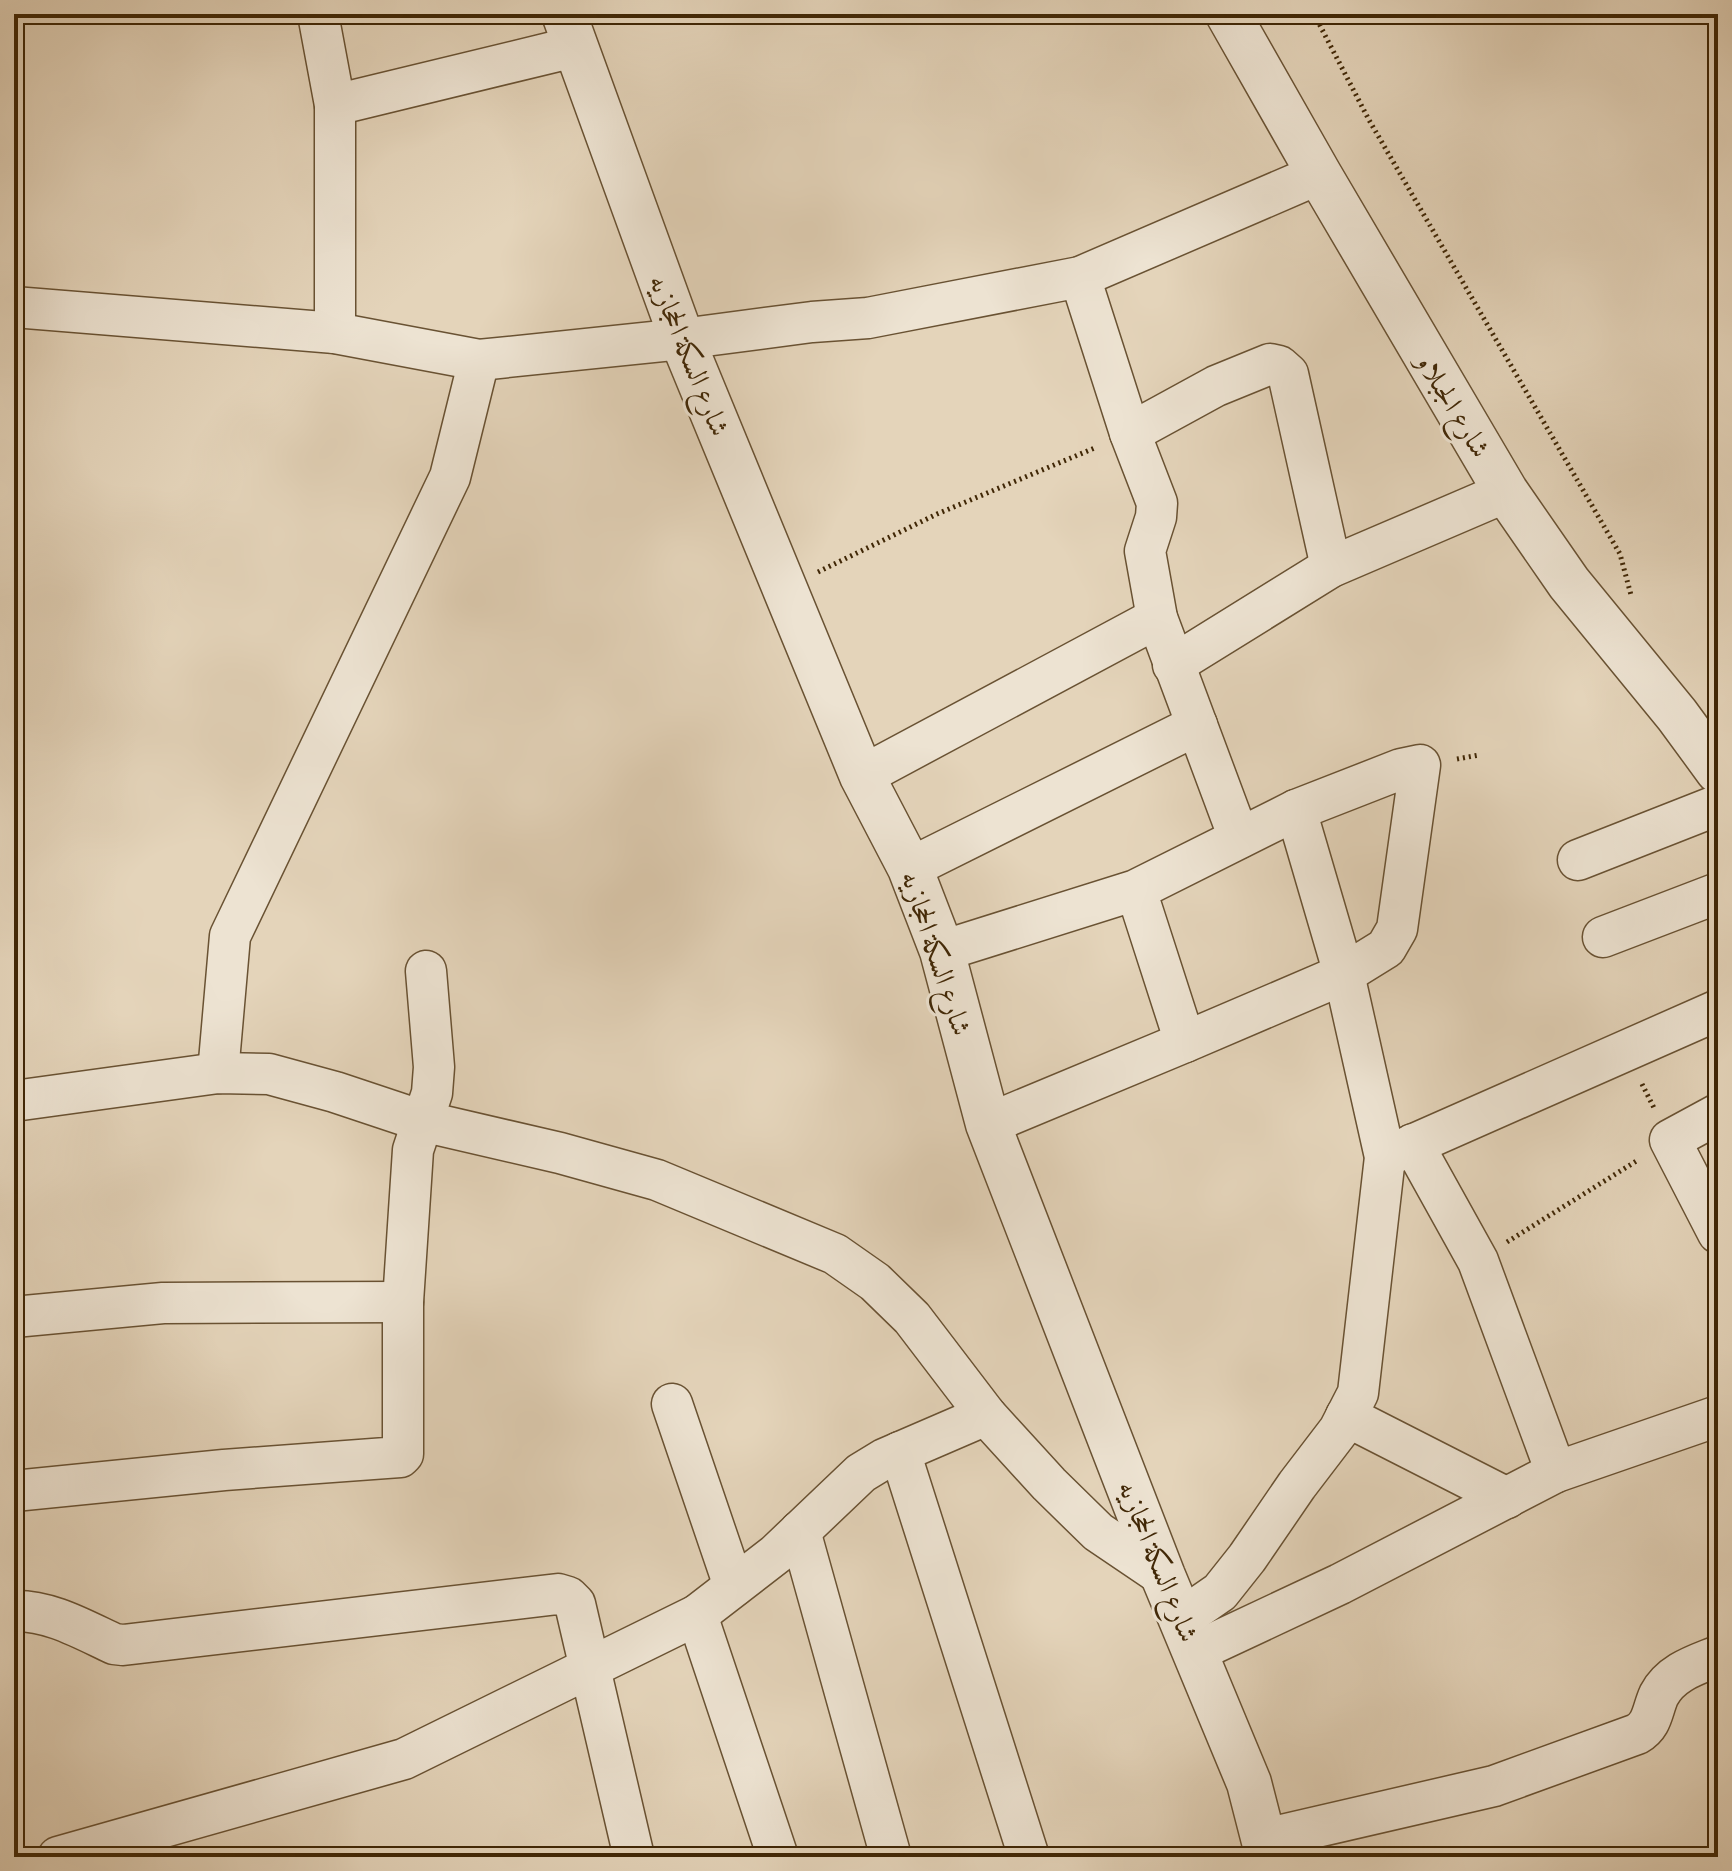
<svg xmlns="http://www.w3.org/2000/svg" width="1732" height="1871" font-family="'EB Garamond',Amiri,serif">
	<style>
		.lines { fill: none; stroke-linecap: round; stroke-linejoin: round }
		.minor-casing { stroke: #695233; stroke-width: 43 }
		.tertiary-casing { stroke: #695233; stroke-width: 47 }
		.path { stroke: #402706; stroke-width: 5; stroke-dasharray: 2 4; stroke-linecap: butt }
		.minor { stroke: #ede3d2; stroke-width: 40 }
		.tertiary { stroke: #ede3d2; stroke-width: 44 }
		.labels { text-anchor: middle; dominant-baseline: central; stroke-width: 6; stroke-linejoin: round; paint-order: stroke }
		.street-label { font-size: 28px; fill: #402706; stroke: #ede3d2 }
	</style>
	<rect width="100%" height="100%" fill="#e4d4ba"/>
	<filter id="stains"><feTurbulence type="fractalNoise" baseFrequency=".0025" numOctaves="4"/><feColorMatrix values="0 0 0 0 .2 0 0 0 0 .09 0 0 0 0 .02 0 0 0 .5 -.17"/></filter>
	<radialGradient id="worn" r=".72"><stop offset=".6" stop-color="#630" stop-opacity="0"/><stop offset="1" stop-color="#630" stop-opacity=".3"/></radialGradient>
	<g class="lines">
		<g class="minor-casing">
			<g id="minor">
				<path d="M318 14 335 105V333"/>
				<path d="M335 105 574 47"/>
				<path d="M1080 277 1130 433 1157 503 1156 517 1145 551 1157 618 1239 838"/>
				<path d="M14 307 335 333 479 360 682 339 812 322 868 318 1080 277 1319 174"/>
				<path d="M1130 433 1216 386 1270 364 1279 366 1288 374 1331 567"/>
				<path d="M1173 665 1331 567 1506 492"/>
				<path d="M862 776 1157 618"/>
				<path d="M1578 860 1718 805"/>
				<path d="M910 868 1197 725"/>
				<path d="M1603 937 1718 893"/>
				<path d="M942 951 1136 890 1296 810 1401 769 1420 765 1397 929 1386 948 1344 974 1185 1042 1136 890"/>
				<path d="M218 1073 230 936 450 477 479 360"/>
				<path d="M14 1101 218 1073 269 1074 335 1092 422 1121 560 1153 657 1180 835 1254 875 1282 912 1318 986 1415 1049 1484 1098 1532 1163 1576"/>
				<path d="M1718 1114 1670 1140 1718 1233"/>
				<path d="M988 1124 1185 1042"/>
				<path d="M1413 1144 1478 1261 1556 1472"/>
				<path d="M1385 1157 1718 1010"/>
				<path d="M14 1317 163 1303 403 1302"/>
				<path d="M672 1404 734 1586"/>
				<path d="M1346 1416 1507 1498"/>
				<path d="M900 1452 1029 1857"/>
				<path d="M14 1491 224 1470 400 1457 403 1454V1302L413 1150 432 1093 434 1067 426 971"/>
				<path d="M800 1531 891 1857"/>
				<path d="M14 1611C49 1610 82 1629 114 1644L123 1645 558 1594 568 1597 575 1604 634 1857"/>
				<path d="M697 1615 778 1857"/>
				<path d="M1181 1619 1220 1592 1247 1558 1297 1485 1339 1430 1358 1393 1385 1157 1344 974 1296 810"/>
				<path d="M1195 1652 1340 1584 1556 1472 1718 1416"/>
				<path d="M1265 1839 1494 1786 1637 1734C1653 1725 1652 1710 1659 1695 1671 1672 1696 1665 1718 1656"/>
				<path d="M58 1857 404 1759 697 1615 776 1554 861 1473 884 1459 986 1415"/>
			</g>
		</g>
		<g class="tertiary-casing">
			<g id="tertiary">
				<path d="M564 14 682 339 862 776 910 868 942 951 988 1124 1163 1576 1249 1783 1268 1857"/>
				<path d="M1228 14 1319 174 1506 492 1569 583 1677 715 1718 771"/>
			</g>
		</g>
		<g class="path">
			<path d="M1314 14 1369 120 1620 554 1631 595"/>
			<path d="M818 572 937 514 1097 447"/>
			<path d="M1457 759 1479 755"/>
			<path d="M1642 1084 1654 1108"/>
			<path d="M1507 1242 1638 1160"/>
			<path d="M378 1857H380"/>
		</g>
		<use href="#minor" class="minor"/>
		<use href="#tertiary" class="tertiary"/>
	</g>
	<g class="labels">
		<g class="street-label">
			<text transform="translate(690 355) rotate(68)">شارع السكة الحجازيه</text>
			<text transform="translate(1454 405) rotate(59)">شارع الجبلاو</text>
			<text transform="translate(937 953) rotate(72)">شارع السكة الحجازيه</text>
			<text transform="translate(1159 1561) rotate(68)">شارع السكة الحجازيه</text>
		</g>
	</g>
	<rect width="1732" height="1871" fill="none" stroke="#e4d4ba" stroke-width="48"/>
	<rect x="16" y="16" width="1700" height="1839" fill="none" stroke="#402706" stroke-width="4"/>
	<rect x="24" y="24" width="1684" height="1823" fill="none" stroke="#402706" stroke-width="2"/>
	<rect width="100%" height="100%" filter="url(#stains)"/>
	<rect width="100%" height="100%" fill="url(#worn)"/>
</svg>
